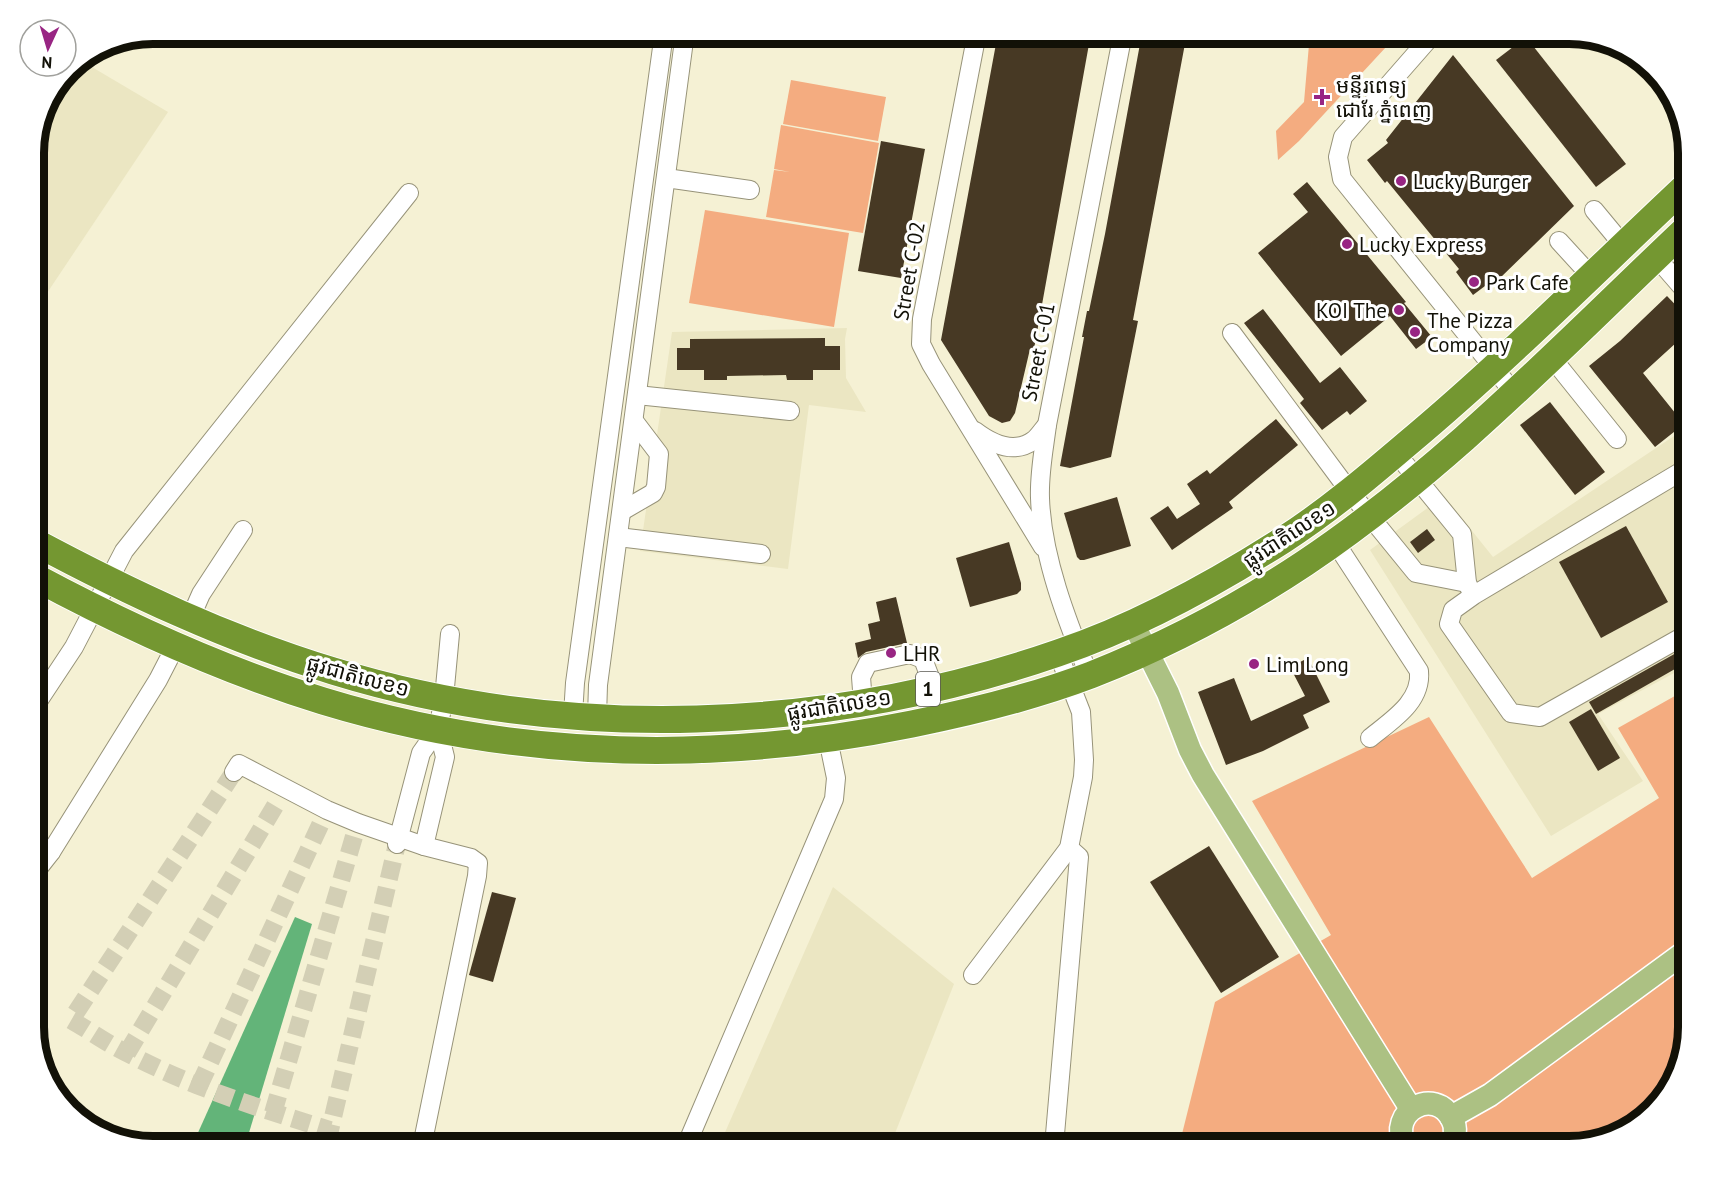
<svg xmlns="http://www.w3.org/2000/svg" width="1722" height="1179" font-family="'PT Sans','Noto Sans Khmer',sans-serif">
	<style>
		.built { fill: #ebe6c2 }
		.green { fill: #f4ac80 }
		.water { fill: #63b479 }
		.building { fill: #473924 }
		.lines { fill: none; stroke-linecap: round; stroke-linejoin: round }
		.minor-tunnel { stroke: #d3cfb5; stroke-width: 18; stroke-dasharray: 18 9; stroke-linecap: butt }
		.minor-casing { stroke: #979379; stroke-width: 20 }
		.major-casing { stroke: #fff; stroke-width: 25 }
		.highway-casing { stroke: #fff; stroke-width: 29 }
		.minor { stroke: #fff; stroke-width: 18 }
		.major { stroke: #acc183; stroke-width: 22 }
		.highway { stroke: #749731; stroke-width: 27 }
		.poi-dot { fill: #982583; stroke: #fff; stroke-width: 2 }
		.labels { text-anchor: middle; dominant-baseline: central; stroke-width: 6; stroke-linejoin: round; paint-order: stroke }
		.shield { fill: #fff; stroke: #595851; stroke-width: 1.5 }
		.shield-label { font-size: 20px; font-weight: bold; fill: #121107 }
		.poi-label { font-size: 21px; fill: #121107; stroke: #fff; text-anchor: start }
		.street-label { font-size: 21px; fill: #121107; stroke: #fff }
		.rim { fill: none; stroke: #121107; stroke-width: 8 }
	</style>
	<rect width="100%" height="100%" fill="#f5f1d4"/>
	<g class="built">
		<path d="M80 60 168 112 33 314V145L42 107 68 68Z"/>
		<path d="M847 328 845 339 846 378 866 412 809 405 788 569 640 551 672 332Z"/>
		<path d="M1689 426V665L1598 714 1643 781 1551 836 1370 550 1444 496 1493 557Z"/>
		<path d="M833 887 954 984 890 1146H719Z"/>
	</g>
	<g class="green">
		<path d="M1310 33H1399L1299 141 1278 160 1276 131 1304 102Z"/>
		<path d="M791 80 886 97 878 141 783 124Z"/>
		<path d="M781 125 879 143 863 233 766 217 774 170 790 172 774 169Z"/>
		<path d="M705 210 849 233 834 327 689 303Z"/>
		<path d="M1689 688V1027L1669 1093 1629 1130 1570 1146H1179L1215 1002 1331 935 1252 801 1429 717 1532 878 1659 798 1618 728Z"/>
	</g>
	<path class="water" d="M295 917 312 924 245 1146H192Z"/>
	<g class="building">
		<path d="M998 33H1091L1034 349H1030L1015 413 1010 421 1002 423 989 416 941 340Z"/>
		<path d="M1142 33H1187L1133 320 1138 321 1111 457 1070 468 1060 466 1084 337H1082L1087 311H1089L1105 234Z"/>
		<path d="M1526 37 1626 164 1596 187 1496 60Z"/>
		<path d="M1453 55 1574 206 1499 279 1497 277 1473 295 1456 272 1459 269 1387 181 1385 183 1367 160 1388 143 1386 140Z"/>
		<path d="M881 141 925 149 901 278 858 271Z"/>
		<path d="M1307 182 1406 302 1404 303 1432 337 1416 349 1390 316 1341 356 1258 253 1308 212 1293 194Z"/>
		<path d="M1667 296 1689 319V331L1643 373 1684 424 1655 447 1589 366 1620 341Z"/>
		<path d="M1263 309 1320 383 1340 367 1367 401 1350 415 1347 411 1322 430 1300 403 1304 399 1244 323Z"/>
		<path d="M825 338V346H840V370H813V380H787L786 375 727 376V380H704V370H677V348H690V339Z"/>
		<path d="M1550 402 1605 472 1575 495 1520 425Z"/>
		<path d="M1276 419 1298 445 1229 502 1233 508 1172 550 1150 518 1168 506 1177 519 1200 504 1187 484 1207 470 1210 474Z"/>
		<path d="M1117 497 1131 546 1084 560H1080L1077 557 1064 513Z"/>
		<path d="M1626 526 1668 602 1601 638 1559 562Z"/>
		<path d="M1427 529 1435 540 1418 553 1410 542Z"/>
		<path d="M1009 542 1021 583V590L1017 594 970 607 956 558Z"/>
		<path d="M896 597 907 643 866 652 858 658 855 643 871 639 868 624 880 621 876 602Z"/>
		<path d="M1685 648 1689 656V661L1596 714 1589 702Z"/>
		<path d="M1308 658 1330 702 1303 715 1309 728 1263 751 1226 765 1198 692 1234 678 1251 721 1305 696 1290 667Z"/>
		<path d="M1591 709 1620 758 1598 771 1569 722Z"/>
		<path d="M1209 846 1279 957 1221 993 1150 882Z"/>
		<path d="M492 892 516 898 493 982 469 975Z"/>
	</g>
	<g class="lines">
		<g class="minor-tunnel">
			<path d="M234 772 71 1020C90 1031 108 1044 127 1053 191 1087 261 1109 330 1130L397 844"/>
			<path d="M127 1053 278 801"/>
			<path d="M199 1086 321 823"/>
			<path d="M273 1113 355 833"/>
		</g>
		<g class="minor-casing">
			<g id="minor">
				<path d="M977 33 922 319 921 344 931 364 1043 547"/>
				<path d="M1434 33 1343 137 1338 157 1342 179 1514 393"/>
				<path d="M666 178 750 190"/>
				<path d="M1594 210 1623 245"/>
				<path d="M1559 241 1591 276"/>
				<path d="M1656 257 1689 295"/>
				<path d="M1232 333 1350 492 1416 573 1467 583"/>
				<path d="M1552 358 1617 439"/>
				<path d="M637 395 790 411"/>
				<path d="M975 431C992 444 1014 455 1034 440 1039 436 1043 429 1047 425"/>
				<path d="M1396 453 1462 534 1467 583 1471 591"/>
				<path d="M1689 474 1682 471 1474 595 1453 610 1449 624 1511 713 1540 717 1689 633"/>
				<path d="M622 511 653 493 656 487 659 454 634 421"/>
				<path d="M618 537 761 554"/>
				<path d="M1335 542 1419 671C1422 702 1392 720 1370 738"/>
				<path d="M190 619 201 594 243 530"/>
				<path d="M1089 675C1067 621 1042 557 1040 498 1039 473 1044 449 1047 425L1123 33"/>
				<path d="M863 703 861 677 868 663 910 654 923 659 934 688"/>
				<path d="M33 709 74 647 124 551 409 193"/>
				<path d="M573 715 575 683 664 33"/>
				<path d="M597 717 598 685 685 33"/>
				<path d="M234 772 239 764 327 810 358 823 424 846 471 858 478 863 477 876 422 1146"/>
				<path d="M33 840 51 852"/>
				<path d="M397 844 421 753 438 729 444 698 450 634"/>
				<path d="M424 846 445 757 438 729"/>
				<path d="M33 875 51 852 158 680 175 647"/>
				<path d="M973 975 1069 848 1083 777 1084 760 1081 712 1058 653"/>
				<path d="M686 1146 834 799 836 778 828 739"/>
				<path d="M1054 1146 1079 857 1069 848"/>
			</g>
		</g>
		<g class="major-casing">
			<g id="major">
				<path d="M1133 623 1168 693 1190 750 1203 775 1411 1109"/>
				<path d="M1451 1117 1490 1095 1689 949"/>
				<path d="M1405 1146C1387 1111 1435 1086 1452 1119 1457 1128 1455 1138 1450 1146"/>
			</g>
		</g>
		<g class="highway-casing">
			<g id="highway">
				<path d="M33 541C130 593 228 639 333 671 567 743 827 733 1058 653 1136 627 1214 584 1283 540 1328 511 1368 477 1408 443 1506 361 1596 270 1689 183"/>
				<path d="M33 576C126 626 222 670 323 701 517 760 715 764 912 724 972 712 1033 697 1091 675 1165 646 1239 607 1305 563 1447 468 1565 343 1689 226"/>
			</g>
		</g>
		<use href="#minor" class="minor"/>
		<use href="#major" class="major"/>
		<use href="#highway" class="highway"/>
	</g>
	<g class="poi-dot">
		<path d="M1319 88h6v6h6v6h-6v6h-6v-6h-6v-6h6z"/>
		<circle cx="1401" cy="181" r="6"/>
		<circle cx="1347" cy="244" r="6"/>
		<circle cx="1474" cy="282" r="6"/>
		<circle cx="1399" cy="310" r="6"/>
		<circle cx="1415" cy="332" r="6"/>
		<circle cx="891" cy="653" r="6"/>
		<circle cx="1254" cy="664" r="6"/>
	</g>
	<g class="labels">
		<rect class="shield" x="916" y="672" width="24" height="34" rx="4.5"/>
		<g class="shield-label">
			<text x="928" y="689">1</text>
		</g>
		<g class="poi-label">
			<text x="1336" y="85">មន្ទីរពេទ្យ<tspan x="1336" dy="24">ជោរែ ភ្នំពេញ</tspan></text>
			<text x="1413" y="181">Lucky Burger</text>
			<text x="1359" y="244">Lucky Express</text>
			<text x="1486" y="282">Park Cafe</text>
			<text x="1387" y="310" text-anchor="end">KOI The</text>
			<text x="1427" y="320">The Pizza<tspan x="1427" dy="24">Company</tspan></text>
			<text x="903" y="653">LHR</text>
			<text x="1266" y="664">Lim Long</text>
		</g>
		<g class="street-label">
			<text transform="translate(909 271) rotate(-80)">Street C-02</text>
			<text transform="translate(1038 352) rotate(-79)">Street C-01</text>
			<text transform="translate(1289 534) rotate(-33)">ផ្លូវជាតិលេខ១</text>
			<text transform="translate(358 676) rotate(15)">ផ្លូវជាតិលេខ១</text>
			<text transform="translate(839 705) rotate(-9)">ផ្លូវជាតិលេខ១</text>
		</g>
	</g>
	<path d="M0 0H1722V1179H0ZM153 44H1569A109 109 0 0 1 1678 153V1027A109 109 0 0 1 1569 1136H153A109 109 0 0 1 44 1027V153A109 109 0 0 1 153 44Z" fill="#fff" fill-rule="evenodd"/>
	<path class="rim" d="M153 44H1569A109 109 0 0 1 1678 153V1027A109 109 0 0 1 1569 1136H153A109 109 0 0 1 44 1027V153A109 109 0 0 1 153 44Z"/>
	<g transform="translate(48 48) rotate(184)"><circle r="28" fill="#ffffff" stroke="#a0a09c" stroke-width="1.5"/>
	<path d="M0-4.5L10 22L0 15L-10 22Z" fill="#982583"/>
	<text y="-9" font-size="16" font-weight="bold" text-anchor="middle" fill="#121107">N</text>
	</g>
</svg>
